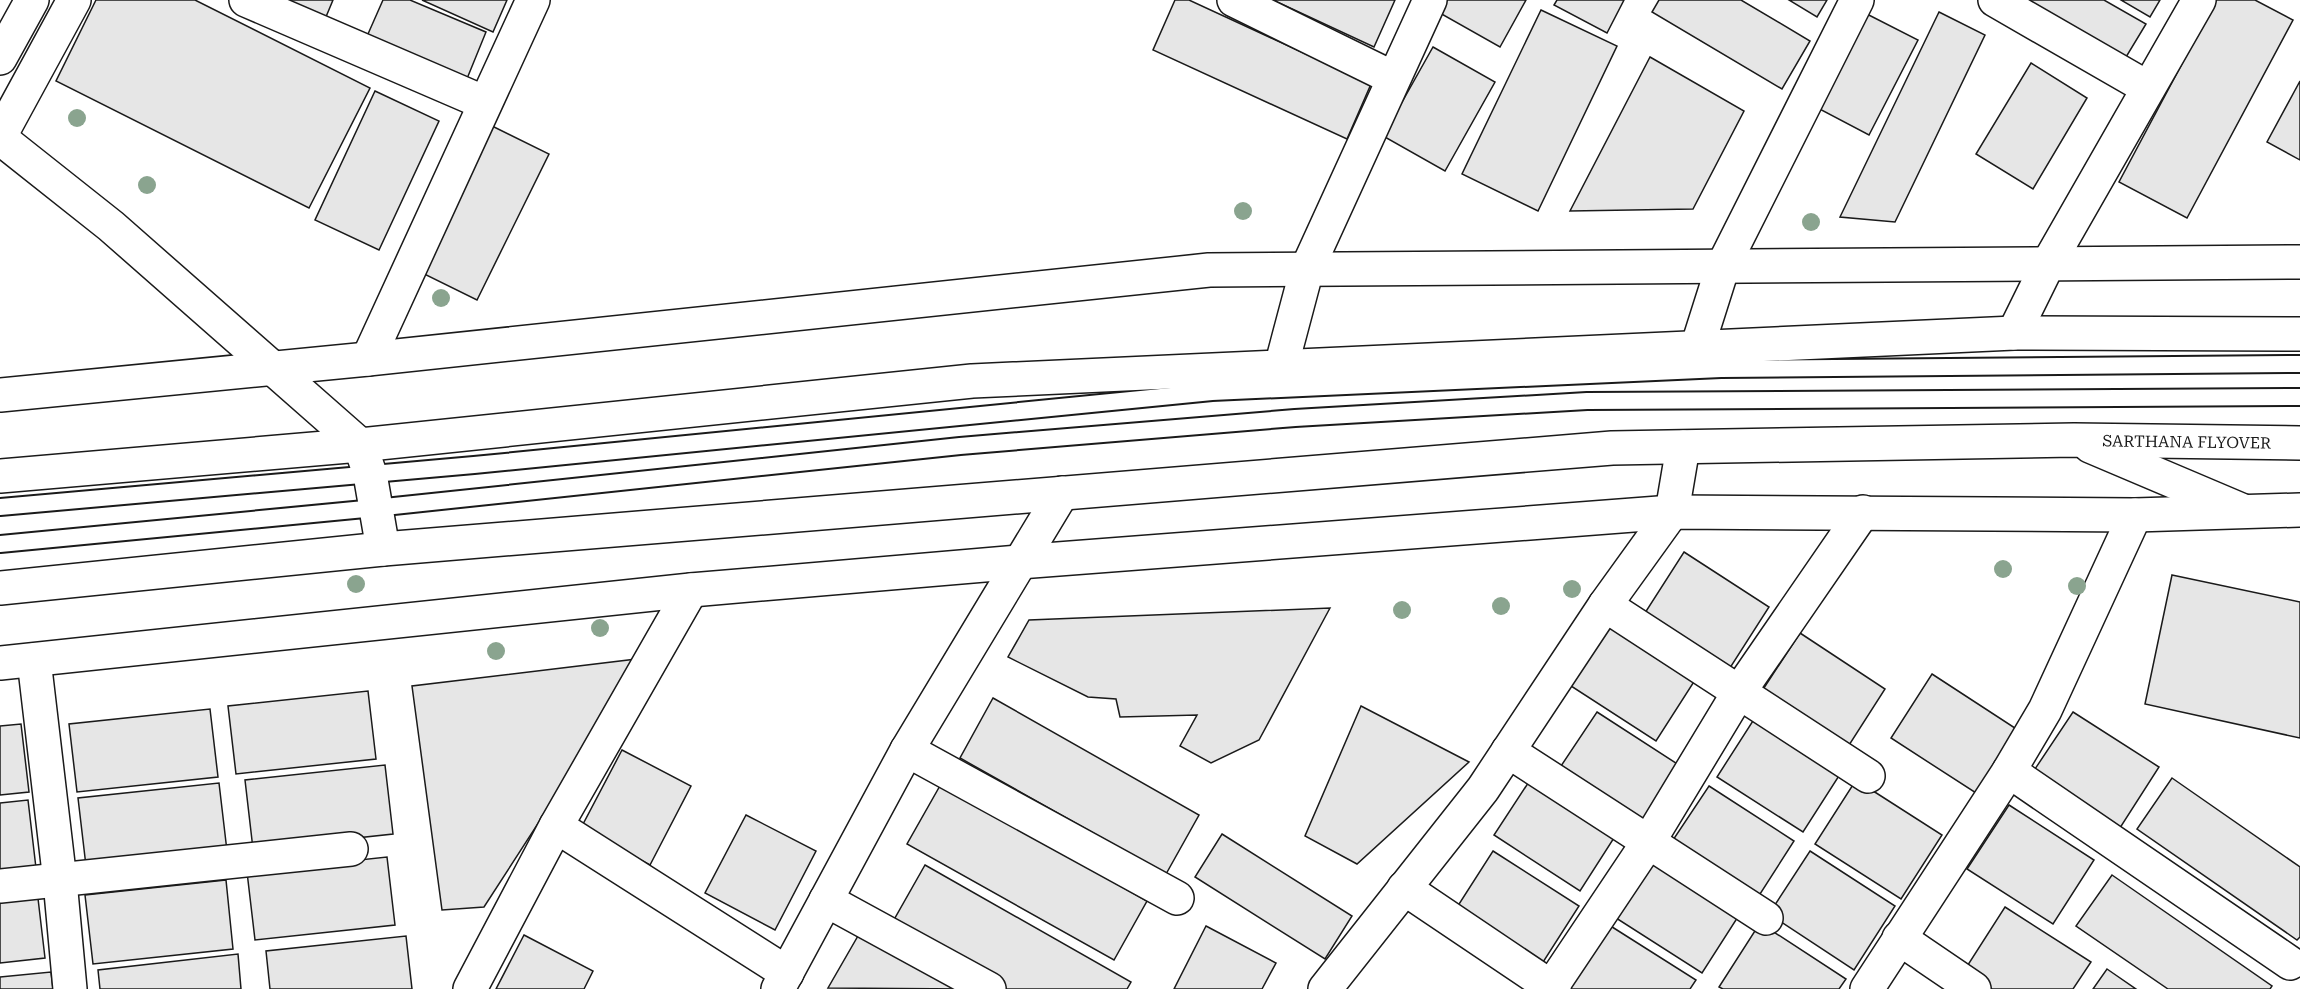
<svg xmlns="http://www.w3.org/2000/svg" width="2300" height="989" font-family="'Roboto Serif',serif">
	<style>
		.building { fill: #e6e6e6; stroke: #1a1a1a; stroke-width: 1.5 }
		.lines { fill: none; stroke-linecap: round; stroke-linejoin: round }
		.lane-casing { stroke: #1a1a1a; stroke-width: 20 }
		.street-casing { stroke: #1a1a1a; stroke-width: 36 }
		.secondary-casing { stroke: #1a1a1a; stroke-width: 36 }
		.primary-casing { stroke: #1a1a1a; stroke-width: 36 }
		.lane { stroke: #fff; stroke-width: 16 }
		.street { stroke: #fff; stroke-width: 33 }
		.secondary { stroke: #fff; stroke-width: 33 }
		.primary { stroke: #fff; stroke-width: 33 }
		.tree { fill: #8aa48f }
		.labels { text-anchor: middle; dominant-baseline: central; stroke-width: 4.5; stroke-linejoin: round; paint-order: stroke }
		.street-label { font-size: 16px; fill: #1a1a1a; stroke: #fff }
	</style>
	<rect width="100%" height="100%" fill="#fff"/>
	<g class="building">
		<path d="M96 0H195L370 88 309 208 56 81Z"/>
		<path d="M267 0H333L323 24Z"/>
		<path d="M383 0H410L486 32 464 86 364 43Z"/>
		<path d="M422 0H507L493 32Z"/>
		<path d="M1175 0H1189L1371 84 1347 139 1153 50Z"/>
		<path d="M1273 0H1395L1374 47Z"/>
		<path d="M1445 0H1526L1500 47 1438 12Z"/>
		<path d="M1557 0H1624L1607 33 1554 5Z"/>
		<path d="M1659 0H1741L1810 41 1782 89 1652 12Z"/>
		<path d="M1789 0H1827L1817 17Z"/>
		<path d="M1995 0H2104L2146 24 2117 72Z"/>
		<path d="M2121 0H2160L2150 17Z"/>
		<path d="M2216 0H2255L2293 20 2187 218 2119 182Z"/>
		<path d="M1541 10 1617 46 1538 211 1462 174Z"/>
		<path d="M1859 10 1918 40 1869 135 1810 104Z"/>
		<path d="M1939 12 1985 35 1895 222 1840 217Z"/>
		<path d="M1433 47 1495 82 1445 171 1383 136Z"/>
		<path d="M1650 57 1744 111 1693 209 1570 211Z"/>
		<path d="M2031 63 2087 98 2033 189 1976 154Z"/>
		<path d="M2300 81V160L2267 142Z"/>
		<path d="M375 91 439 121 379 250 315 220Z"/>
		<path d="M486 123 549 154 477 300 414 269Z"/>
		<path d="M1684 552 1769 607 1728 671 1643 616Z"/>
		<path d="M2172 575 2300 602V738L2145 704Z"/>
		<path d="M1330 608 1259 740 1211 763 1180 746 1197 715 1120 717 1116 699 1088 697 1008 657 1029 620Z"/>
		<path d="M1612 622 1697 677 1656 741 1571 686Z"/>
		<path d="M1800 633 1885 689 1844 753 1758 697Z"/>
		<path d="M645 658 484 907 442 910 412 686Z"/>
		<path d="M1932 674 2018 730 1976 793 1891 738Z"/>
		<path d="M368 691 376 759 236 774 228 706Z"/>
		<path d="M993 698 1199 815 1166 874 960 758Z"/>
		<path d="M1361 706 1469 762 1357 864 1305 836Z"/>
		<path d="M210 709 218 777 77 792 69 724Z"/>
		<path d="M1597 712 1682 767 1641 831 1555 775Z"/>
		<path d="M2073 712 2159 767 2118 831 2031 775Z"/>
		<path d="M1758 713 1844 768 1803 832 1717 777Z"/>
		<path d="M21 724 29 792 0 795V726Z"/>
		<path d="M622 750 691 786 650 865 581 828Z"/>
		<path d="M385 765 393 834 253 849 245 780Z"/>
		<path d="M1536 771 1621 827 1580 891 1494 835Z"/>
		<path d="M2172 778 2300 867V937L2297 940 2137 829Z"/>
		<path d="M1856 780 1942 835 1901 899 1815 844Z"/>
		<path d="M219 783 227 851 86 866 78 798Z"/>
		<path d="M941 784 1147 901 1114 960 907 844Z"/>
		<path d="M1709 786 1794 841 1753 905 1667 849Z"/>
		<path d="M28 800 36 868 0 872V803Z"/>
		<path d="M2009 805 2094 860 2053 924 1967 869Z"/>
		<path d="M746 815 816 851 775 930 705 893Z"/>
		<path d="M1222 834 1352 916 1325 959 1195 877Z"/>
		<path d="M1493 851 1579 906 1538 970 1452 915Z"/>
		<path d="M1810 851 1895 906 1854 970 1769 914Z"/>
		<path d="M1657 854 1743 909 1702 973 1616 918Z"/>
		<path d="M387 857 395 925 255 940 247 872Z"/>
		<path d="M925 865 1131 982 1127 989H1005L891 925Z"/>
		<path d="M2112 875 2272 986 2270 989H2168L2076 926Z"/>
		<path d="M226 880 233 949 93 964 85 895Z"/>
		<path d="M37 890 45 958 0 963V894Z"/>
		<path d="M2005 907 2091 962 2073 989H1992L1964 971Z"/>
		<path d="M1760 923 1846 979 1839 989H1723L1719 987Z"/>
		<path d="M1609 925 1696 980 1690 989H1568Z"/>
		<path d="M1206 926 1276 963 1262 989H1174Z"/>
		<path d="M862 929 968 989 828 988Z"/>
		<path d="M524 935 593 971 584 989H496Z"/>
		<path d="M406 936 412 989H270L266 951Z"/>
		<path d="M238 954 241 989H100L98 970Z"/>
		<path d="M2107 969 2136 989H2093Z"/>
		<path d="M51 972 53 989H0V977Z"/>
	</g>
	<g class="lines">
		<g class="lane-casing">
			<g id="lane">
				<path d="M0 507 474 465 1212 392 1721 369 2300 364"/>
				<path d="M0 544 375 508 960 446 1295 418 1587 401 2300 397"/>
			</g>
		</g>
		<g class="street-casing">
			<g id="street">
				<path d="M246 0 485 103"/>
				<path d="M1234 0 1393 78"/>
				<path d="M1995 0 2148 88"/>
				<path d="M2014 333 2048 264 2199 0"/>
				<path d="M1697 348 1723 266 1857 0"/>
				<path d="M368 359 533 0"/>
				<path d="M1281 367 1307 269 1430 0"/>
				<path d="M1605 605 1868 776"/>
				<path d="M34 660 60 881 70 989"/>
				<path d="M907 750 1177 898"/>
				<path d="M1508 751 1766 918"/>
				<path d="M2009 771 2290 963"/>
				<path d="M556 826 787 973"/>
				<path d="M0 886 351 849"/>
				<path d="M1404 888 1554 989"/>
				<path d="M826 900 989 989"/>
				<path d="M1899 938 1974 989"/>
				<path d="M470 989 556 826 691 590"/>
				<path d="M778 989 907 750 1062 493"/>
				<path d="M1325 989 1483 789 1605 605 1672 512 1683 447"/>
				<path d="M1550 989 1649 841 1739 692 1863 512"/>
				<path d="M1867 989 2009 771 2045 710 2135 515"/>
			</g>
		</g>
		<g class="secondary-casing">
			<g id="secondary">
				<path d="M0 58 32 0"/>
				<path d="M0 136 74 0"/>
				<path d="M0 138 111 226 360 445 370 474 383 549"/>
				<path d="M0 395 368 359 1209 270 2300 262"/>
				<path d="M0 663 691 590 1019 562 1672 512 2135 515 2300 510"/>
			</g>
		</g>
		<g class="primary-casing">
			<g id="primary">
				<path d="M2090 446 2241 510"/>
				<path d="M0 476 360 445 972 381 2014 333 2300 334"/>
				<path id="s1" d="M0 588 383 549 1612 448 2074 440 2300 443"/>
			</g>
		</g>
		<use href="#lane" class="lane"/>
		<use href="#street" class="street"/>
		<use href="#secondary" class="secondary"/>
		<use href="#primary" class="primary"/>
	</g>
	<g class="tree">
		<circle cx="77" cy="118" r="9"/>
		<circle cx="147" cy="185" r="9"/>
		<circle cx="1243" cy="211" r="9"/>
		<circle cx="1811" cy="222" r="9"/>
		<circle cx="441" cy="298" r="9"/>
		<circle cx="2003" cy="569" r="9"/>
		<circle cx="356" cy="584" r="9"/>
		<circle cx="2077" cy="586" r="9"/>
		<circle cx="1572" cy="589" r="9"/>
		<circle cx="1501" cy="606" r="9"/>
		<circle cx="1402" cy="610" r="9"/>
		<circle cx="600" cy="628" r="9"/>
		<circle cx="496" cy="651" r="9"/>
	</g>
	<g class="labels">
		<g class="street-label">
			<text stroke="none"><textPath href="#s1" startOffset="2193">SARTHANA FLYOVER</textPath></text>
		</g>
	</g>
</svg>
